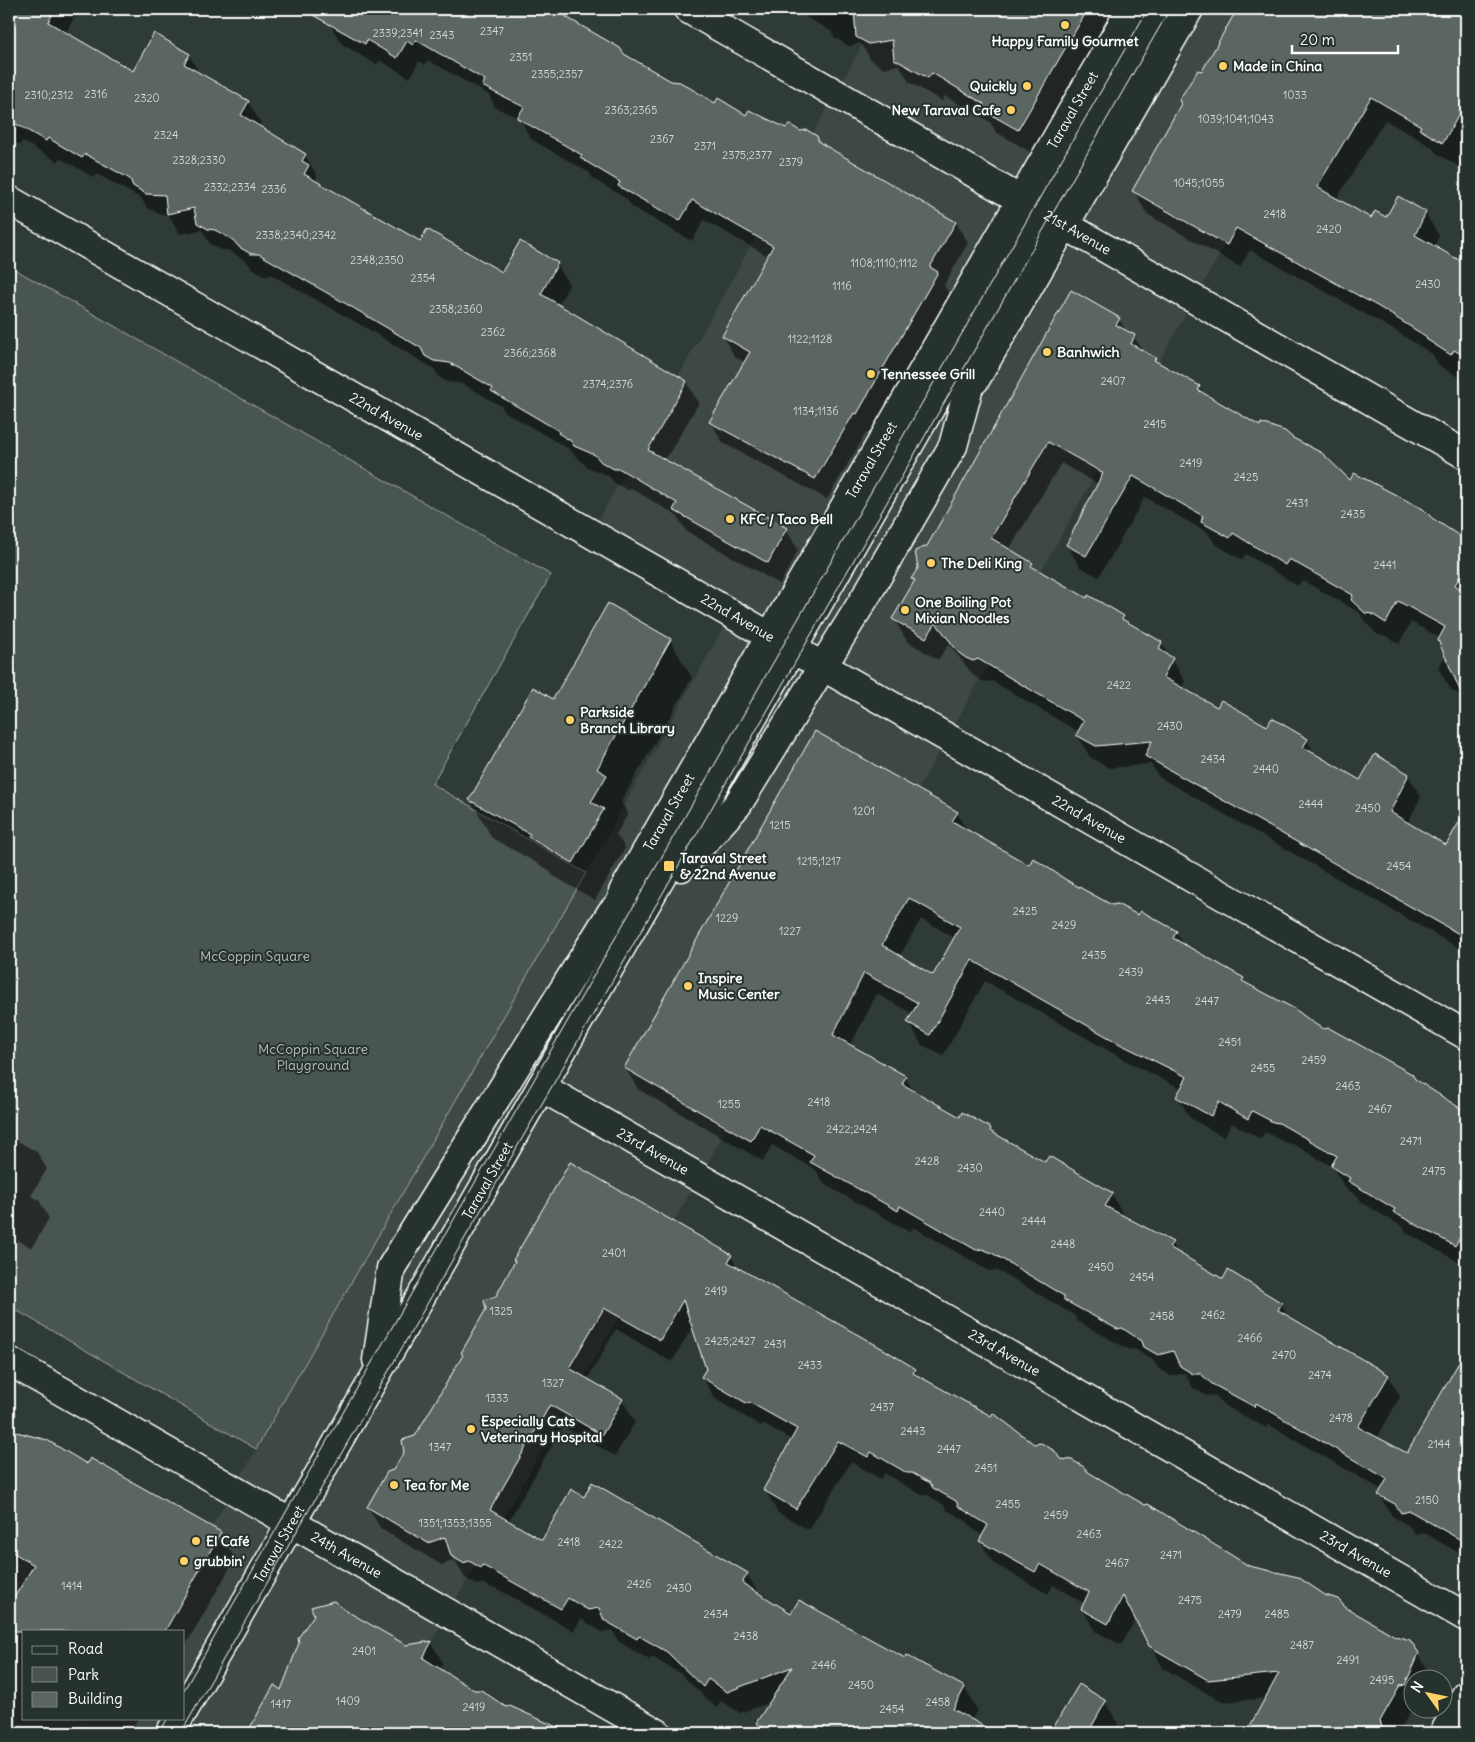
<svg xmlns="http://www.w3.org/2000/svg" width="1475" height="1742" font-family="Delius,sans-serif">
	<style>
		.built { fill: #3c4842; fill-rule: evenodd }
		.green { fill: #4a544f; stroke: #a4aaa7 }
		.shadow { fill: #0007; fill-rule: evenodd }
		.building { fill: #5b6661; stroke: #fff; fill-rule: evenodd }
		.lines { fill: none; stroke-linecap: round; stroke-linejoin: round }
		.minor-casing { stroke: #fff; stroke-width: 31 }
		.tertiary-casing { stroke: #fff; stroke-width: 31 }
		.minor { stroke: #26332d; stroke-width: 28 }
		.tertiary { stroke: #26332d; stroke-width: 28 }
		.tram { stroke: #fff; stroke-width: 1 }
		.poi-dot { fill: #ffd166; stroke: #26332d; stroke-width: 2 }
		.labels { text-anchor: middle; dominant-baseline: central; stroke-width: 4; stroke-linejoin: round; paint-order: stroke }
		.number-label { font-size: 11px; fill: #d6d9d8 }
		.poi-label { font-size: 14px; font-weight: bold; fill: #fff; stroke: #26332d; text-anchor: start }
		.street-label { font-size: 14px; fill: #fff; stroke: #26332d }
		.park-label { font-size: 14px; fill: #b7bbb9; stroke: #26332d }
	</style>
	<rect width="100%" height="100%" fill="#2f3b35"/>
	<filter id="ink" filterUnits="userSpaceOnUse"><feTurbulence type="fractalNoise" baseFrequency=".02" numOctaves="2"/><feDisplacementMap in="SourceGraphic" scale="10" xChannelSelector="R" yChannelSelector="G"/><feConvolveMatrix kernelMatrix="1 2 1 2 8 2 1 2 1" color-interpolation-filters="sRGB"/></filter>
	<g filter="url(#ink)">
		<path class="built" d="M882 9H1358L704 1169 379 1733H9V1576L76 1460 207 1535 586 873 731 614 591 533ZM24 1631H184V1718H24Z"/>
		<path class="green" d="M9 266 551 575 432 784 586 873 256 1449 9 1306Z"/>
		<g class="shadow">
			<path d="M9 9H79L65 34 133 73 155 35 189 55 200 75 248 102 261 123 258 127 305 155 317 176 316 179 318 184 420 242 503 273 520 243 557 264 569 285 558 306 686 382 699 403 665 460 786 529 798 550 780 584 686 531 677 516 633 489 627 490 615 483 609 476 587 467 569 449 505 412 501 406 463 384 447 382 439 377 434 369 363 326 272 275H264L252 268 246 261 228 250H221L210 244 202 230 180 234 169 215 159 214 146 207 142 199 97 174 95 178 60 158 58 162 22 141 20 145 9 139Z"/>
			<path d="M320 9H561L560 12 569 20 635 63 716 104 820 143 956 222 968 243 944 285 949 294 869 435 866 433 827 499 723 443 711 422 745 362 735 357 723 336 768 256 704 220 692 241 632 207 627 199 593 179 590 173 531 139 520 119 495 107 489 95 428 60 425 65 419 61 410 78 379 60 377 65 342 44Z"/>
			<path d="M792 9H1115L1032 153 996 132 990 122 945 96 942 101 909 82 899 65 883 68 871 60 861 43 849 46 835 38 831 31Z"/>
			<path d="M1239 9H1466V171L1436 153 1432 147 1385 120 1336 200 1372 220 1425 213 1439 236 1434 247 1466 266V381L1439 366 1432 354 1394 330 1250 250 1240 267 1147 214 1134 191Z"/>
			<path d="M1119 319 1126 331 1134 336 1144 353 1155 359 1157 363 1199 387 1204 395 1351 482 1431 519 1457 536H1466V699L1451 690 1438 668 1446 655 1440 638 1411 622 1399 644 1386 636 1378 635 1365 622 1360 613 1302 580 1298 586 1246 554 1242 560 1215 544 1208 533 1145 497 1099 577 1080 567 1067 545 1098 484 1061 463 1009 550 1032 564 1035 569 1123 617 1126 623 1161 643 1185 681 1181 688 1217 709 1307 740 1316 756 1360 782 1408 775 1421 797 1407 824 1447 847 1458 827 1466 832V952L1159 777 1151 764 1109 768 1090 757 1077 735 1079 732 992 681 987 682 980 680 973 675 949 644 938 660 907 641 894 619 915 582 913 579 928 547Z"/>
			<path d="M670 640 692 678 621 802 628 814 616 834 625 848 595 900 552 875 549 870 492 838 471 800 554 700Z"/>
			<path d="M957 813 967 831 1029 866 1067 882 1112 906 1176 932 1185 947 1243 979 1246 985 1415 1080 1454 1106 1466 1108V1266L1407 1233 1403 1227 1362 1203 1359 1197 1345 1188 1333 1167 1293 1144 1286 1143 1265 1132 1261 1139 1232 1123 1224 1137 1190 1118 1178 1097 1182 1089 1134 1065 985 981 943 1056 921 1044 909 1022 913 1014 877 994 850 1046 905 1077 914 1092 960 1119 990 1129 994 1135 1046 1163 1112 1194 1124 1217 1172 1243 1178 1254 1224 1280 1281 1304 1290 1319 1388 1375 1400 1397 1377 1438 1408 1454 1466 1351V1557L1423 1532 1415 1534 1409 1526 1392 1516 1379 1495 1382 1490 1268 1424 1267 1428 1225 1406 1215 1395 1207 1396 1193 1388 1185 1373 1171 1376 1158 1368 1154 1361 1135 1349 1130 1350 1077 1321 1074 1315 1006 1275 995 1270 989 1271 913 1227 910 1232 824 1184 816 1170 772 1145 763 1161 638 1089 625 1068ZM921 919 955 938 934 977 899 957Z"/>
			<path d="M9 1136 37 1152 47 1169 31 1196 39 1200 49 1218 32 1248 18 1240 9 1254Z"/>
			<path d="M731 1256 738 1269 915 1370 919 1378 1034 1445 1088 1473 1248 1567 1344 1608 1418 1653 1431 1676 1429 1680H1412V1709L1398 1733H1247L1267 1698 1222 1702 1163 1668 1136 1618 1121 1645 1095 1631 1082 1609 1085 1604 1053 1585 1048 1594 993 1563 980 1541 983 1536 973 1529 968 1522 947 1510 944 1505 926 1494H920L884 1473 881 1479 851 1462 809 1530 778 1513 765 1490 792 1440 762 1424 761 1426 715 1399 703 1377 707 1369 693 1326 672 1362 616 1329 587 1380 622 1400 635 1422 615 1456 563 1426 508 1522 542 1542 585 1499 747 1574 760 1596 792 1615 905 1659 907 1656 965 1688 977 1710 971 1721 992 1733H778L765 1711 771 1702 740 1713 721 1701 716 1708 681 1674 652 1657 650 1660 619 1642 612 1630 602 1632 581 1619 574 1631 494 1587V1589L483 1583 477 1585 465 1578 455 1560 442 1565 381 1529 368 1507 416 1438 463 1356 462 1353Z"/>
			<path d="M9 1428 220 1533 235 1559 184 1648V1631H24V1718H138L129 1733H9V1597L14 1589 9 1585Z"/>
			<path d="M345 1611 406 1646 431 1642 443 1663 439 1670 473 1691 552 1733H245H249Z"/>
			<path d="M1079 1686 1105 1702 1118 1724 1113 1733H1052Z"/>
		</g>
		<g class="building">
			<path d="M9 9H56L48 22 133 71 154 33 190 54 184 64 249 101 241 115 306 154 302 161 309 165 304 174 420 241 427 229 502 272 520 241 558 263 541 294 687 381 648 450 787 528 768 563 673 510 677 503 620 469H614L601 462 595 455 574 446 571 441 558 433 559 431 491 391 493 388 450 363 434 361 425 356 421 348 350 306 259 254H251L239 247 233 240 215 230 208 229 197 223 194 208 167 214 165 195 146 194 133 186 130 179 85 154 82 158 48 138 46 141 9 120Z"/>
			<path d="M302 9H570L566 17 620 48 624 54 671 81 680 82 715 103 718 98 746 115 749 110 786 128 789 124 800 131 807 130 817 136 819 142 956 222 930 267 938 272 857 414 854 413 815 479 709 422 750 352 722 336 773 246 692 200 680 221 618 186 620 182 580 158 582 155 517 118 524 107 482 86 485 80 416 40 413 45 407 41 397 58 367 40 365 44Z"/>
			<path d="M854 9H1088L1018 130 981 109 984 104 932 73 928 78 894 59 892 40 869 44 856 37Z"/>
			<path d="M1237 9H1466V102L1443 143 1419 129 1421 126 1371 97 1317 187 1371 218 1375 211 1386 217 1398 196 1426 212 1415 235 1466 264V357L1454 350 1451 355 1426 339 1427 337 1379 307 1236 228 1227 245 1132 191 1181 104 1179 100 1198 70 1202 71Z"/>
			<path d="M1071 290 1120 318 1116 325 1135 335 1131 344 1156 358 1154 360 1200 386 1198 390 1260 426 1261 423 1285 431 1293 438 1322 453 1350 480 1354 473 1423 509 1432 518 1466 540V565L1455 585 1465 592 1466 590V704L1438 640 1445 627 1398 601 1386 623 1372 614 1365 613 1351 600 1353 595 1289 559 1285 565 1233 533 1230 538 1201 522 1203 516 1133 476 1086 556 1066 545 1103 473 1048 442 991 538 1033 563 1031 566 1087 598 1088 595 1116 611 1124 616 1122 619 1162 642 1159 649 1173 658 1163 677 1217 707 1221 700 1267 726 1272 718 1308 739 1303 747 1360 780 1375 754 1409 774 1390 812 1446 845 1466 810V938L1145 756 1152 741 1096 746 1076 735 1084 721 978 659 973 661 966 658 959 653 936 623 926 638 892 619 915 580 911 579 918 568 915 551 927 546Z"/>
			<path d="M608 603 671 639 597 769 607 775 591 802 604 809 573 863 528 837 530 834 469 800 533 687 553 699Z"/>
			<path d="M815 731 958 812 952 821 1029 865 1033 858 1068 881 1112 905 1117 904 1138 915 1141 911 1177 931 1173 938 1244 978 1242 981 1295 1009 1312 1022 1323 1029 1329 1028 1412 1074 1415 1079 1466 1112V1227L1455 1246 1393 1212 1395 1209 1348 1181 1350 1178 1331 1166 1337 1156 1279 1123 1273 1122 1252 1111 1248 1119 1219 1102 1211 1116 1176 1097 1187 1077 1120 1044 972 960 930 1035 907 1022 918 1003 864 973 833 1035 906 1076 902 1084 960 1117 962 1112 991 1128 990 1131 1045 1162 1049 1156 1113 1193 1105 1206 1173 1242 1169 1247 1223 1279 1228 1270 1282 1303 1278 1310 1389 1375 1358 1427 1407 1453 1466 1350V1543L1410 1511 1401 1513 1395 1504 1378 1495 1387 1479 1256 1403 1255 1407 1212 1384 1201 1374H1193L1180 1366 1173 1351 1158 1355 1144 1347 1142 1341 1122 1328 1117 1329 1064 1300V1296L992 1253 982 1249 976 1250 900 1206 898 1211 810 1162 814 1155 760 1125 751 1141 624 1068ZM909 898 960 927 933 975 882 945Z"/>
			<path d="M570 1162 732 1255 728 1262 885 1350 916 1369 913 1373 991 1416 993 1413 1034 1444 1041 1443 1055 1451 1060 1459 1072 1460 1084 1467 1088 1472 1145 1505 1148 1504 1249 1566 1298 1577 1325 1595 1338 1599 1345 1607 1395 1636 1410 1640 1419 1653 1405 1685 1400 1686 1380 1721 1384 1733H1246L1279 1673 1208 1680 1149 1646 1123 1596 1108 1624 1081 1609 1089 1592 1040 1564 1035 1572 979 1541 988 1525 959 1507 956 1501 933 1488 930 1483 912 1473H907L871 1452 868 1457 838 1441 796 1509 763 1490 797 1429 749 1402 748 1404 701 1377 706 1369 683 1300 660 1340 604 1308 569 1368 623 1399 602 1435 550 1405 490 1510 542 1540 571 1489 584 1497 592 1482 748 1573 742 1583 791 1613 799 1600 905 1658 906 1655 965 1687 953 1709 996 1733H774L756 1723 792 1667 727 1692 708 1679 703 1687 667 1652 639 1636 637 1639 604 1620 599 1608 588 1610 568 1598 561 1609 482 1565 481 1568 469 1561 463 1563 451 1556 445 1537 428 1543 367 1507 387 1472 393 1470 404 1452 402 1440 415 1436 463 1355 461 1353 486 1309 484 1300 496 1296 515 1261 513 1260Z"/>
			<path d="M9 1430 47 1440 87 1464 90 1458 221 1532 165 1631H9V1606L34 1565 9 1550Z"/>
			<path d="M334 1601 345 1610 406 1645 432 1641 423 1658 474 1690H481L506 1707 510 1706 570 1733H247L274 1685 281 1690 299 1643 298 1638 314 1615 311 1607Z"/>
			<path d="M1079 1684 1106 1701 1088 1733H1050Z"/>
		</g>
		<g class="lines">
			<g class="minor-casing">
				<g id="minor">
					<path id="s1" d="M688 9 1466 455"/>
					<path id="s2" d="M9 200 1466 1035"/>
					<path d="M975 380 1189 9"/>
					<path id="s3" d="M623 892 1131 9"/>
					<path id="s4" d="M541 1087 1466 1617"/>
					<path id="s5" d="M9 1361 657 1733"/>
					<path d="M1444 1733 1466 1695"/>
				</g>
			</g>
			<g class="tertiary-casing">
				<g id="tertiary">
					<path d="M681 867 738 804 869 591 953 446 982 338"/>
					<path d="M377 1360 391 1268 611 913 656 864"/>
					<path id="s6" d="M184 1710 1159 9"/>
					<path d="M170 1733 179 1718"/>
				</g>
			</g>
			<use href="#minor" class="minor"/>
			<use href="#tertiary" class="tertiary"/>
			<g class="tram">
				<path d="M184 1690 1148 9"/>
				<path d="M159 1733 168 1718"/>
				<path d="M181 1733 1170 9"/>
			</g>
		</g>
	</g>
	<g class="poi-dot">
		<circle cx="1065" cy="25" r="5"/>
		<circle cx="1223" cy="66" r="5"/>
		<circle cx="1027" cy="86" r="5"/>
		<circle cx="1011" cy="110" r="5"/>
		<circle cx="1047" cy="352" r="5"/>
		<circle cx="871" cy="374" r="5"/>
		<circle cx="730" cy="519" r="5"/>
		<circle cx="931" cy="563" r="5"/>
		<circle cx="905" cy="610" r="5"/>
		<circle cx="570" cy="720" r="5"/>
		<rect x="663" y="860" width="12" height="12" rx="2.5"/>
		<circle cx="688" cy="986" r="5"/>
		<circle cx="471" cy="1429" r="5"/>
		<circle cx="394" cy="1485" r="5"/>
		<circle cx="196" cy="1541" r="5"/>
		<circle cx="184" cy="1561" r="5"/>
	</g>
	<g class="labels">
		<g class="number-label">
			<text x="492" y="31">2347</text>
			<text x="398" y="33">2339;2341</text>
			<text x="442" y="35">2343</text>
			<text x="521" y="57">2351</text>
			<text x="557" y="74">2355;2357</text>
			<text x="96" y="94">2316</text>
			<text x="49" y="95">2310;2312</text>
			<text x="1295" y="95">1033</text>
			<text x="147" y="98">2320</text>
			<text x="631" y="110">2363;2365</text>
			<text x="1236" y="119">1039;1041;1043</text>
			<text x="166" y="135">2324</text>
			<text x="662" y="139">2367</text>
			<text x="705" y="146">2371</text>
			<text x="747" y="155">2375;2377</text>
			<text x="199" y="160">2328;2330</text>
			<text x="791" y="162">2379</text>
			<text x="1199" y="183">1045;1055</text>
			<text x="230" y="187">2332;2334</text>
			<text x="274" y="189">2336</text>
			<text x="1275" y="214">2418</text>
			<text x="1329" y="229">2420</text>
			<text x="296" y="235">2338;2340;2342</text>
			<text x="377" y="260">2348;2350</text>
			<text x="884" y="263">1108;1110;1112</text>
			<text x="423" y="278">2354</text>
			<text x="1428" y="284">2430</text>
			<text x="842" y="286">1116</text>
			<text x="456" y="309">2358;2360</text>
			<text x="493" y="332">2362</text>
			<text x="810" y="339">1122;1128</text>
			<text x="530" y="353">2366;2368</text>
			<text x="1113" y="381">2407</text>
			<text x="608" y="384">2374;2376</text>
			<text x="816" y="411">1134;1136</text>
			<text x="1155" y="424">2415</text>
			<text x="1191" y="463">2419</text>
			<text x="1246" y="477">2425</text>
			<text x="1297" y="503">2431</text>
			<text x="1353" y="514">2435</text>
			<text x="1385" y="565">2441</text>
			<text x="1119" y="685">2422</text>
			<text x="1170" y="726">2430</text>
			<text x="1213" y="759">2434</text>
			<text x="1266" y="769">2440</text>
			<text x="1311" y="804">2444</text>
			<text x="1368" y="808">2450</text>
			<text x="864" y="811">1201</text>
			<text x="780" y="825">1215</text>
			<text x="819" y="861">1215;1217</text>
			<text x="1399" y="866">2454</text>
			<text x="1025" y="911">2425</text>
			<text x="727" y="918">1229</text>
			<text x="1064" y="925">2429</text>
			<text x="790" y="931">1227</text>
			<text x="1094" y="955">2435</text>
			<text x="1131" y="972">2439</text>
			<text x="1158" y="1000">2443</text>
			<text x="1207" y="1001">2447</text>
			<text x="1230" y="1042">2451</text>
			<text x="1314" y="1060">2459</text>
			<text x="1263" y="1068">2455</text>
			<text x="1348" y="1086">2463</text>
			<text x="819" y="1102">2418</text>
			<text x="729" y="1104">1255</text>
			<text x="1380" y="1109">2467</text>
			<text x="852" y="1129">2422;2424</text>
			<text x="1411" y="1141">2471</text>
			<text x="927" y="1161">2428</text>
			<text x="970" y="1168">2430</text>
			<text x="1434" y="1171">2475</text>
			<text x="992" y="1212">2440</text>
			<text x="1034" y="1221">2444</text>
			<text x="1063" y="1244">2448</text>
			<text x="614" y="1253">2401</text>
			<text x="1101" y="1267">2450</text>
			<text x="1142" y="1277">2454</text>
			<text x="716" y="1291">2419</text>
			<text x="501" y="1311">1325</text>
			<text x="1213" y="1315">2462</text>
			<text x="1162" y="1316">2458</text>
			<text x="1250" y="1338">2466</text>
			<text x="730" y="1341">2425;2427</text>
			<text x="775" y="1344">2431</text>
			<text x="1284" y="1355">2470</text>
			<text x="810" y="1365">2433</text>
			<text x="1320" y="1375">2474</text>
			<text x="553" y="1383">1327</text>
			<text x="497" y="1398">1333</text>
			<text x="882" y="1407">2437</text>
			<text x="1341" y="1418">2478</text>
			<text x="913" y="1431">2443</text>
			<text x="1439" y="1444">2144</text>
			<text x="440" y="1447">1347</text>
			<text x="949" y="1449">2447</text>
			<text x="986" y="1468">2451</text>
			<text x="1427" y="1500">2150</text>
			<text x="1008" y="1504">2455</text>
			<text x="1056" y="1515">2459</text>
			<text x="455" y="1523">1351;1353;1355</text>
			<text x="1089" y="1534">2463</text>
			<text x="569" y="1542">2418</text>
			<text x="611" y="1544">2422</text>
			<text x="1171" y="1555">2471</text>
			<text x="1117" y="1563">2467</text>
			<text x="639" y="1584">2426</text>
			<text x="72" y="1586">1414</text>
			<text x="679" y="1588">2430</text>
			<text x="1190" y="1600">2475</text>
			<text x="716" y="1614">2434</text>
			<text x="1230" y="1614">2479</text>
			<text x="1277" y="1614">2485</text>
			<text x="746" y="1636">2438</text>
			<text x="1302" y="1645">2487</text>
			<text x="364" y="1651">2401</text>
			<text x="1348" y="1660">2491</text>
			<text x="824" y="1665">2446</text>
			<text x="1382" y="1680">2495</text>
			<text x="861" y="1685">2450</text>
			<text x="348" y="1701">1409</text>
			<text x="938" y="1702">2458</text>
			<text x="281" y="1704">1417</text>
			<text x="474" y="1707">2419</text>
			<text x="892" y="1709">2454</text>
		</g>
		<g class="poi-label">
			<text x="1065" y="41" text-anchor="middle">Happy Family Gourmet</text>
			<text x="1233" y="66">Made in China</text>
			<text x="1017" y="86" text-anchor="end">Quickly</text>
			<text x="1001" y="110" text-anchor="end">New Taraval Cafe</text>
			<text x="1057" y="352">Banhwich</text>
			<text x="881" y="374">Tennessee Grill</text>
			<text x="740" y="519">KFC / Taco Bell</text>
			<text x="941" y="563">The Deli King</text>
			<text x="915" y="602">One Boiling Pot<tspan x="915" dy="16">Mixian Noodles</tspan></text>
			<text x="580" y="712">Parkside<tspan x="580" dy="16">Branch Library</tspan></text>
			<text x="680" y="858">Taraval Street<tspan x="680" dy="16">&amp; 22nd Avenue</tspan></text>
			<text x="698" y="978">Inspire<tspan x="698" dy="16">Music Center</tspan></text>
			<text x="481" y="1421">Especially Cats<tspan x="481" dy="16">Veterinary Hospital</tspan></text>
			<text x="404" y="1485">Tea for Me</text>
			<text x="206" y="1541">El Café</text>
			<text x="194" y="1561">grubbin'</text>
		</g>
		<g class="street-label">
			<text stroke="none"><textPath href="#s3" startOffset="902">Taraval Street</textPath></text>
			<text stroke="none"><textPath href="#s1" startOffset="449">21st Avenue</textPath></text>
			<text stroke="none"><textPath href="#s2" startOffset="435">22nd Avenue</textPath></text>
			<text stroke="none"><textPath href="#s3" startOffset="498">Taraval Street</textPath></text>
			<text stroke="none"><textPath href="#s2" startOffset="840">22nd Avenue</textPath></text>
			<text stroke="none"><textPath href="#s3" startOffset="92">Taraval Street</textPath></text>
			<text stroke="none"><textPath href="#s2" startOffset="1245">22nd Avenue</textPath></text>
			<text stroke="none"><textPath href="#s4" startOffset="129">23rd Avenue</textPath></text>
			<text stroke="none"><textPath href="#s6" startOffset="610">Taraval Street</textPath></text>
			<text stroke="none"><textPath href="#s4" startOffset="534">23rd Avenue</textPath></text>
			<text stroke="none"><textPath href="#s6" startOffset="191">Taraval Street</textPath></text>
			<text stroke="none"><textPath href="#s4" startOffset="939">23rd Avenue</textPath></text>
			<text stroke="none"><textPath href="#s5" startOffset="389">24th Avenue</textPath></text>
		</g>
		<g class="park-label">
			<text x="255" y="956">McCoppin Square</text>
			<text x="313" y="1049">McCoppin Square<tspan x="313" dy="16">Playground</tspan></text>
		</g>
	</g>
	<rect width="1475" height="1742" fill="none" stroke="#26332d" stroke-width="30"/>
	<rect x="15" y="15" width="1445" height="1712" fill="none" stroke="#fff" stroke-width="2" filter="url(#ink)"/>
	<rect x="22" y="1630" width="162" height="90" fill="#26332d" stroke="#7d8581"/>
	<rect x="32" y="1646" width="25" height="8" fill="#26332d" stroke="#7d8581"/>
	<text x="68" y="1654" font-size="15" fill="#ffffff">Road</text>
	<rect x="32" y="1667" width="25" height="15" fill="#4a544f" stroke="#7d8581"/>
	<text x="68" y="1680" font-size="15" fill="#ffffff">Park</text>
	<rect x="32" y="1692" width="25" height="15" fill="#5b6661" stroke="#7d8581"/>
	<text x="68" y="1704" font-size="15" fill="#ffffff">Building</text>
	<g transform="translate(1428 1694) rotate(303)"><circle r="24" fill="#26332d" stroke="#7d8581"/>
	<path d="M0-4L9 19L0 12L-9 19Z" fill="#ffd166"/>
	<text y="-8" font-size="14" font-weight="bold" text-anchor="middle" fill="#ffffff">N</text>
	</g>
	<path d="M1292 45v8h106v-8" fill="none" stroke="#ffffff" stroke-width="2.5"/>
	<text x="1300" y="45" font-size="15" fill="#ffffff" stroke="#26332d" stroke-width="4" paint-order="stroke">20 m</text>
</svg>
